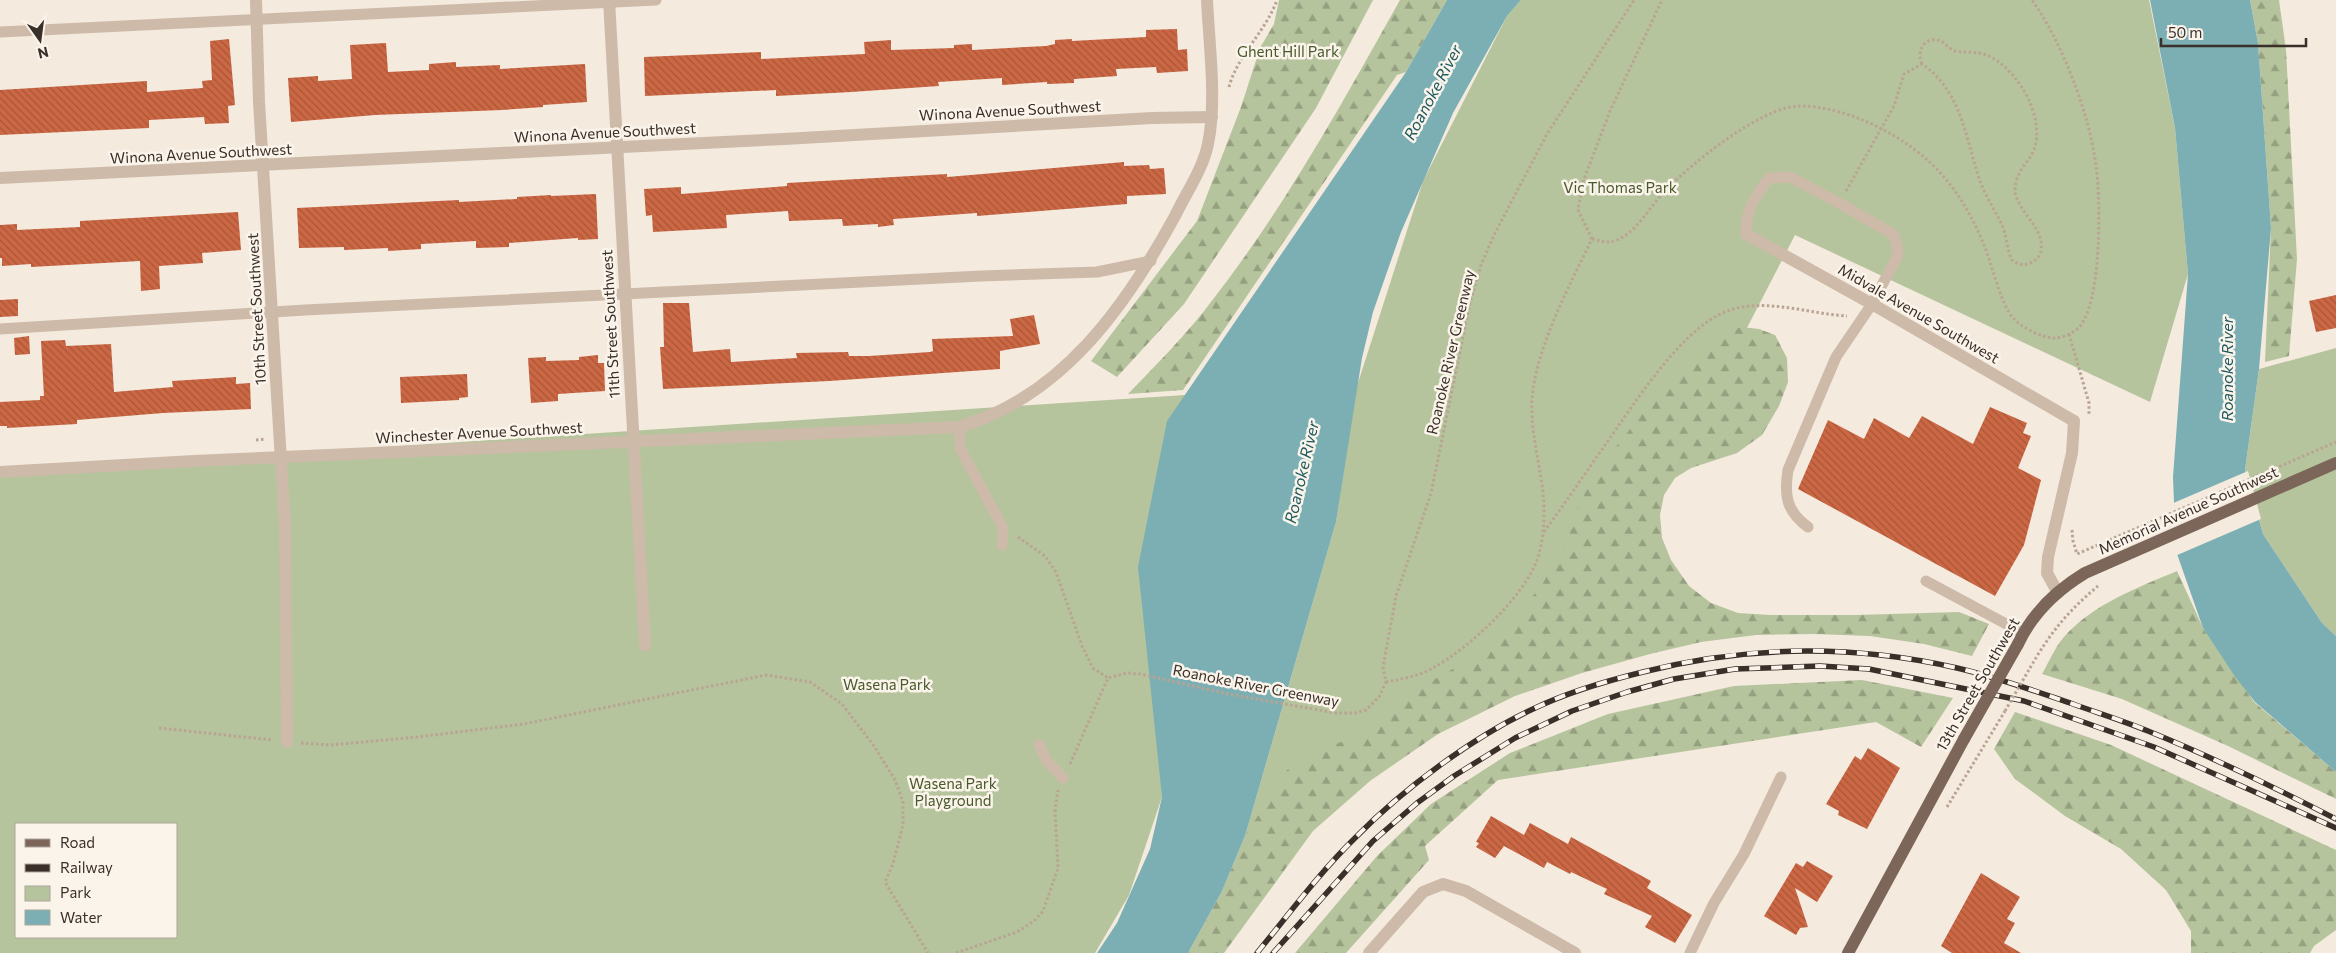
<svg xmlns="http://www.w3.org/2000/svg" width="2336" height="953" font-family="Commissioner,sans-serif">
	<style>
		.green { fill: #b6c49d; fill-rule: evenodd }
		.forest { fill: url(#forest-firs) }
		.water { fill: #7bafb3 }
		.pier { fill: #f4eade }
		.building { fill: url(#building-back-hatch) }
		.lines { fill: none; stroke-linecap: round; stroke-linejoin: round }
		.path { stroke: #b9a493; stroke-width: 3; stroke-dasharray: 2.5 2.5; stroke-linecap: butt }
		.lane { stroke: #cdbaa9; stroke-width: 11 }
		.street { stroke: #cdbaa9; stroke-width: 12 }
		.primary { stroke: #7c6659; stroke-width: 12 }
		.rail-casing { stroke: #3a2f29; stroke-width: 5.5 }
		.rail { stroke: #fbf4eb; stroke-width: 4; stroke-dasharray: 11; stroke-linecap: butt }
		.path-bridge { stroke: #b9a493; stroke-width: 3; stroke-dasharray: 2.5 2.5; stroke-linecap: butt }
		.primary-bridge { stroke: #7c6659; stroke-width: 12 }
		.labels { text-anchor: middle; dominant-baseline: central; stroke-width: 5; stroke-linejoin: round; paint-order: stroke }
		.park-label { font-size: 15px; fill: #48592b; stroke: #fbf4eb }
		.street-label { font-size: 15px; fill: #3a2f29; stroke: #fbf4eb }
		.water-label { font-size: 16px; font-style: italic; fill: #1c585e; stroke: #fbf4eb }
	</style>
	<defs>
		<pattern id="forest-firs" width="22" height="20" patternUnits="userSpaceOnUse" patternTransform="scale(1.25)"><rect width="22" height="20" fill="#b6c49d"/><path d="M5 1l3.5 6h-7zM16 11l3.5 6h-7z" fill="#95a080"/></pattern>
		<pattern id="building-back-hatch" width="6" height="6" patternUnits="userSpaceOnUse" patternTransform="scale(1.25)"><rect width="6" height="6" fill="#cc6744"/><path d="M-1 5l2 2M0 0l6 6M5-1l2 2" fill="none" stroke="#a75539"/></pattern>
	</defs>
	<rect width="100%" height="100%" fill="#f4eade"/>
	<g class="green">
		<path d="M1521 0H2149L2175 128 2188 274 2150 402 1795 235 1603 606 1245 836 1336 522 1356 389 1423 181 1507 16Z"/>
		<path d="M2336 348V636L2322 623 2263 534 2245 470 2259 369Z"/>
		<path d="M1185 395 1150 507 1162 797 1129 895 1095 953H0V472ZM16 824H176V937H16Z"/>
	</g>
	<g class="forest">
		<path d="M1279 0H1373L1316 108 1184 304 1117 377 1091 361 1197 221 1241 107 1260 48 1274 24Z"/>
		<path d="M1400 0H1447L1406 72 1397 75 1183 390 1128 394C1158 363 1188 333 1214 298 1286 205 1343 102 1400 0Z"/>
		<path d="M2250 0H2279L2286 50 2297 259 2289 356 2265 362 2271 228 2258 43Z"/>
		<path d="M1741 327 1759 329 1775 335 1787 358 1788 382 1779 406 1762 435 1737 453 1691 468 1675 478 1664 495 1660 515 1662 538 1671 560 1689 586 1711 603 1738 613 1770 615H1856L1959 612 1989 624 1972 656 1924 644 1870 636 1814 634 1756 635 1701 642 1650 654 1582 673 1515 696 1438 734 1370 781 1313 831 1224 953H1188L1222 891 1245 836 1287 770 1316 750 1367 734 1387 717 1396 700 1411 689 1440 677 1476 654 1509 625 1542 585 1568 538 1579 502 1615 448 1648 407 1719 335Z"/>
		<path d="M2177 571 2203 628 2254 702 2336 772V799L2228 746 2122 699 2042 674C2049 662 2055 647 2064 637 2093 604 2137 588 2177 571Z"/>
		<path d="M1862 680 1953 698 1921 747 1876 722 1498 780 1425 846 1429 860 1346 953H1295L1377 856 1431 804 1510 753 1608 714 1734 686Z"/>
		<path d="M2015 712 2111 745 2336 850V930L2314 946 2310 953H2191V931L2166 890 2121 849 2065 816 2015 779 1994 749Z"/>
	</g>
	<g class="water">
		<path d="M1447 0H1521L1507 16 1453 113 1401 232 1373 312 1362 358 1336 522 1245 836 1222 891 1188 953H1097L1117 923 1150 849 1162 797 1138 567 1167 421 1406 72Z"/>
		<path d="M2150 0H2250L2258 43 2271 228 2259 369 2245 470 2263 534 2322 623 2336 636V772L2255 702 2236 678 2203 628 2176 551 2173 477 2188 274 2175 128Z"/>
	</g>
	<path class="pier" d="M2248 471 2261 519 2175 556 2171 504Z"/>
	<g class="building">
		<path d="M1177 29 1178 50 1187 49 1188 71 1157 73 1156 67 1116 69 1117 76 1074 79V83L1047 84V82L1002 85V78L938 82 939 86 851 92 776 96V90L645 96 644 57 761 52V59L865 54 864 42 891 40V50L954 48V45L972 44V50L1046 46 1055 44V40L1072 39V41L1146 37V30Z"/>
		<path d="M229 39 235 105 228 106 229 123 205 124 204 117 149 120V128L0 135V90L147 81V92L203 88 202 81 212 80 210 41Z"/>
		<path d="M386 43 388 72 429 70V64L456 62V67L500 65V69L585 64 587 102 543 105V107L502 110 375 115 291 122 288 78 318 76V81L352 79 350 45Z"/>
		<path d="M1124 162V166L1149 165 1150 169 1164 168 1166 194 1127 196V204L977 216V213L893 219 894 225 878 227V224L843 226 842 219 789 221 788 211 726 215 727 228 653 232 652 215 646 216 644 189 681 187V194L787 186V183L947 174V177Z"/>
		<path d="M596 194 598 239 578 240V238L509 243V247L476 248V241L421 244V249L388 251V248L344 250V247L299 248 297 208 459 200V202L517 199V197L551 195V196Z"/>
		<path d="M238 212 241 250 202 253 203 263 159 266 160 289 141 291 140 261 31 267V264L2 266V258H0V225L17 224V230L80 227V221Z"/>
		<path d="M2336 295V328L2316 332 2309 301Z"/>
		<path d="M18 299V316L0 317V300Z"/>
		<path d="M663 303H689L693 352 730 349 731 362 797 358 796 353 848 352 849 356H869L930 352 933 351 932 339 1013 336 1010 319 1034 315 1040 344 1000 351V369L829 381 663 389 660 347H664Z"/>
		<path d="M29 336 30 354 15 355 14 338Z"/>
		<path d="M65 340 66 346 111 344 114 392 173 387 172 381 236 377V384L250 383 251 409 163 413 77 420V424L7 428V426H0V402L40 400V396H44L41 341Z"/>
		<path d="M598 355V363H604L605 391 558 394V401L531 403 528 358 546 357V361L579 360V357Z"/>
		<path d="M467 374 468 397 459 398V400L401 403 400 377Z"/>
		<path d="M1990 407 2027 423 2023 433 2031 436 2018 468 2041 480 2024 545 1995 596 1798 489 1828 420 1864 439 1874 418 1909 438 1922 416 1973 444Z"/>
		<path d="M1868 748 1900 768 1867 829 1838 815 1839 811 1826 804 1855 756 1861 760Z"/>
		<path d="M1491 816 1524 835 1530 823 1568 844 1571 837 1651 881 1647 888 1692 915 1675 943 1645 927 1652 916 1604 894 1607 889 1571 872 1570 874 1547 862 1544 868 1504 846 1495 858 1476 847 1479 843 1476 842Z"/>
		<path d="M1807 861 1833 876 1817 902 1795 888 1808 927 1800 928 1796 935 1764 916 1796 863 1803 867Z"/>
		<path d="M1981 873 2020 897 2007 919 2015 923 2004 943 2021 953H1952L1941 946Z"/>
	</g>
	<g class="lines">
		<g class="path">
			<path d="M1229 87C1237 56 1266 31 1277 0"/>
			<path d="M1846 191 1894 106 1904 74 1922 64C1960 90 1965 134 1978 175 1983 192 1993 207 2001 223 2007 234 2006 248 2012 260 2023 268 2031 265 2040 255 2048 228 2017 214 2015 190 2015 176 2024 166 2031 156 2045 132 2031 97 2015 78 2008 69 1999 61 1989 56 1978 51 1967 53 1955 51 1948 49 1944 40 1936 40 1922 38 1917 54 1922 64"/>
			<path d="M1592 239C1601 241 1608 244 1617 240 1636 232 1648 210 1662 194 1688 166 1760 107 1799 106 1849 106 1911 138 1944 177 1961 197 1974 220 1984 245 1992 264 2001 306 2014 319 2023 328 2042 338 2054 338 2063 338 2076 332 2081 325 2100 298 2100 220 2098 187 2097 164 2092 140 2086 118 2074 78 2056 34 2032 0"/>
			<path d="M1592 239 1578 210 1583 182 1610 111 1662 0"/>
			<path d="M2069 334 2089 403V416"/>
			<path d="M256 440 266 439"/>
			<path d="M2072 530 2073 541 2077 554 2336 442"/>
			<path d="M1544 532C1565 503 1585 474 1605 445 1633 406 1683 325 1730 310 1767 298 1810 314 1847 316"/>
			<path d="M1018 537 1045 556 1056 572 1082 646 1093 668 1108 678"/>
			<path d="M2030 668C2050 633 2067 612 2098 586"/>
			<path d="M1386 682C1402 679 1419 676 1433 668 1469 648 1523 598 1537 560 1542 546 1544 530 1544 515 1545 473 1527 432 1533 390 1539 343 1571 282 1592 239"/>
			<path d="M159 728 272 740"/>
			<path d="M301 743 331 745 417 737 524 724 766 675 810 682 842 704 874 746 895 780 903 802V825L893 864 885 882 928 953"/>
			<path d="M1070 764 1108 678 1127 673 1140 674 1228 694 1336 713H1355L1366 710 1379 697 1386 682 1383 667 1396 596 1431 493 1470 303 1481 265 1495 233 1547 134 1634 0"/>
			<path d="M1947 807 2005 711"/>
			<path d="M956 953 1017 932 1034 921 1043 911 1058 868 1055 810 1058 790"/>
		</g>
		<g class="lane">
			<path d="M0 32 656 0"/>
			<path d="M1746 234C1746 208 1754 199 1769 178L1790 177 1839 203 1893 234 1897 244 1898 255 1872 304 1836 357 1788 470C1784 495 1786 511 1808 527"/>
			<path d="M0 329 305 310 981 276 1097 272 1151 261"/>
			<path d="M959 427 960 448 1003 528 1002 545"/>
			<path d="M1926 581 2023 633"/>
			<path d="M1039 744 1046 760 1063 778"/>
			<path d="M1690 953 1714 903 1744 854 1781 777"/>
		</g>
		<g class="street">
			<path d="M256 0 259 102 285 526 287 742"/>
			<path d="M609 0 645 645"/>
			<path d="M0 178 784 139 1152 118 1212 117"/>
			<path d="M1746 234 1872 304 2074 421 2072 453 2048 557 2047 573 2058 593"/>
			<path d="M0 472 194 461 959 427C1062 397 1126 306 1175 216 1186 193 1203 169 1208 144 1217 101 1209 44 1207 0"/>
			<path d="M1369 953 1423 892 1443 884 1466 891 1575 953"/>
		</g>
		<g class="primary">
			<path d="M2018 644C2032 614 2057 590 2085 573L2336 463"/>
			<path d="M1848 953 1964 739"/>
		</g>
		<g class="rail-casing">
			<g id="rail">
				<path d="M1257 953C1289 914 1320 872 1356 837 1403 789 1473 737 1533 709 1568 692 1606 681 1643 672 1749 645 1851 644 1957 668 1996 677 2035 691 2073 704 2098 713 2124 721 2148 731 2212 757 2274 787 2336 819"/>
				<path d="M1273 953 1373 841 1417 803 1454 776 1515 738 1572 711 1627 692 1674 679 1735 669 1820 666 1869 669 2024 701 2154 747 2336 828"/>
			</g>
		</g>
		<use href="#rail" class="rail"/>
		<path class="path-bridge" d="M2005 711 2030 668"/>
		<path class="primary-bridge" d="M1964 739 2018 644"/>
	</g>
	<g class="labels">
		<g class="park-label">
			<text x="1288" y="51">Ghent Hill Park</text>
			<text x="1620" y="187">Vic Thomas Park</text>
			<text x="887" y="684">Wasena Park</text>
			<text x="953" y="783">Wasena Park<tspan x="953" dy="17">Playground</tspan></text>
		</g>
		<g class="street-label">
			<text transform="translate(1010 110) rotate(-3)">Winona Avenue Southwest</text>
			<text transform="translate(605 132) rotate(-3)">Winona Avenue Southwest</text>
			<text transform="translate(201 153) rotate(-3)">Winona Avenue Southwest</text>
			<text transform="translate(256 309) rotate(-93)">10th Street Southwest</text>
			<text transform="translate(1919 313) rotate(30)">Midvale Avenue Southwest</text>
			<text transform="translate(610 324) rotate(-93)">11th Street Southwest</text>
			<text transform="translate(1450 352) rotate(-77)">Roanoke River Greenway</text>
			<text transform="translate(479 432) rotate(-3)">Winchester Avenue Southwest</text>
			<text transform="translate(2188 510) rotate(-24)">Memorial Avenue Southwest</text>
			<text transform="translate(1977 684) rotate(-60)">13th Street Southwest</text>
			<text transform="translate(1256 685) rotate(11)">Roanoke River Greenway</text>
		</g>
		<g class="water-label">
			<text transform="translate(1432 92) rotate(-62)">Roanoke River</text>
			<text transform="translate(2226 369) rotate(-90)">Roanoke River</text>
			<text transform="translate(1301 472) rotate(-77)">Roanoke River</text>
		</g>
	</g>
	<rect x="15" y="823" width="162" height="115" fill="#fbf4eb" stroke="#aea59d"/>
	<rect x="25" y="839" width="25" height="8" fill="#7c6659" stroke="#aea59d"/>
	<text x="60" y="848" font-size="15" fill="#3a2f29">Road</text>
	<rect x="25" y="864" width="25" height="8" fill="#3a2f29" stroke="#aea59d"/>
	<text x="60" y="873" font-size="15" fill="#3a2f29">Railway</text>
	<rect x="25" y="886" width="25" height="15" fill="#b6c49d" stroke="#aea59d"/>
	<text x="60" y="898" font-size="15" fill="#3a2f29">Park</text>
	<rect x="25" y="910" width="25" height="15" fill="#7bafb3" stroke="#aea59d"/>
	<text x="60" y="923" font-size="15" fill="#3a2f29">Water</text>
	<g transform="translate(40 40) rotate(166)" stroke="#fbf4eb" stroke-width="4" paint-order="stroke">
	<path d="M0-4L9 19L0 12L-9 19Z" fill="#3a2f29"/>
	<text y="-8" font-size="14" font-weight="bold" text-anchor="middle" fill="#3a2f29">N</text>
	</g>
	<path d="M2161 38v8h145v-8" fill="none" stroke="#3a2f29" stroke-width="2.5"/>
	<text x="2168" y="38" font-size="15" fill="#3a2f29" stroke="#fbf4eb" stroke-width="4" paint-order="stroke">50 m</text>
</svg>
